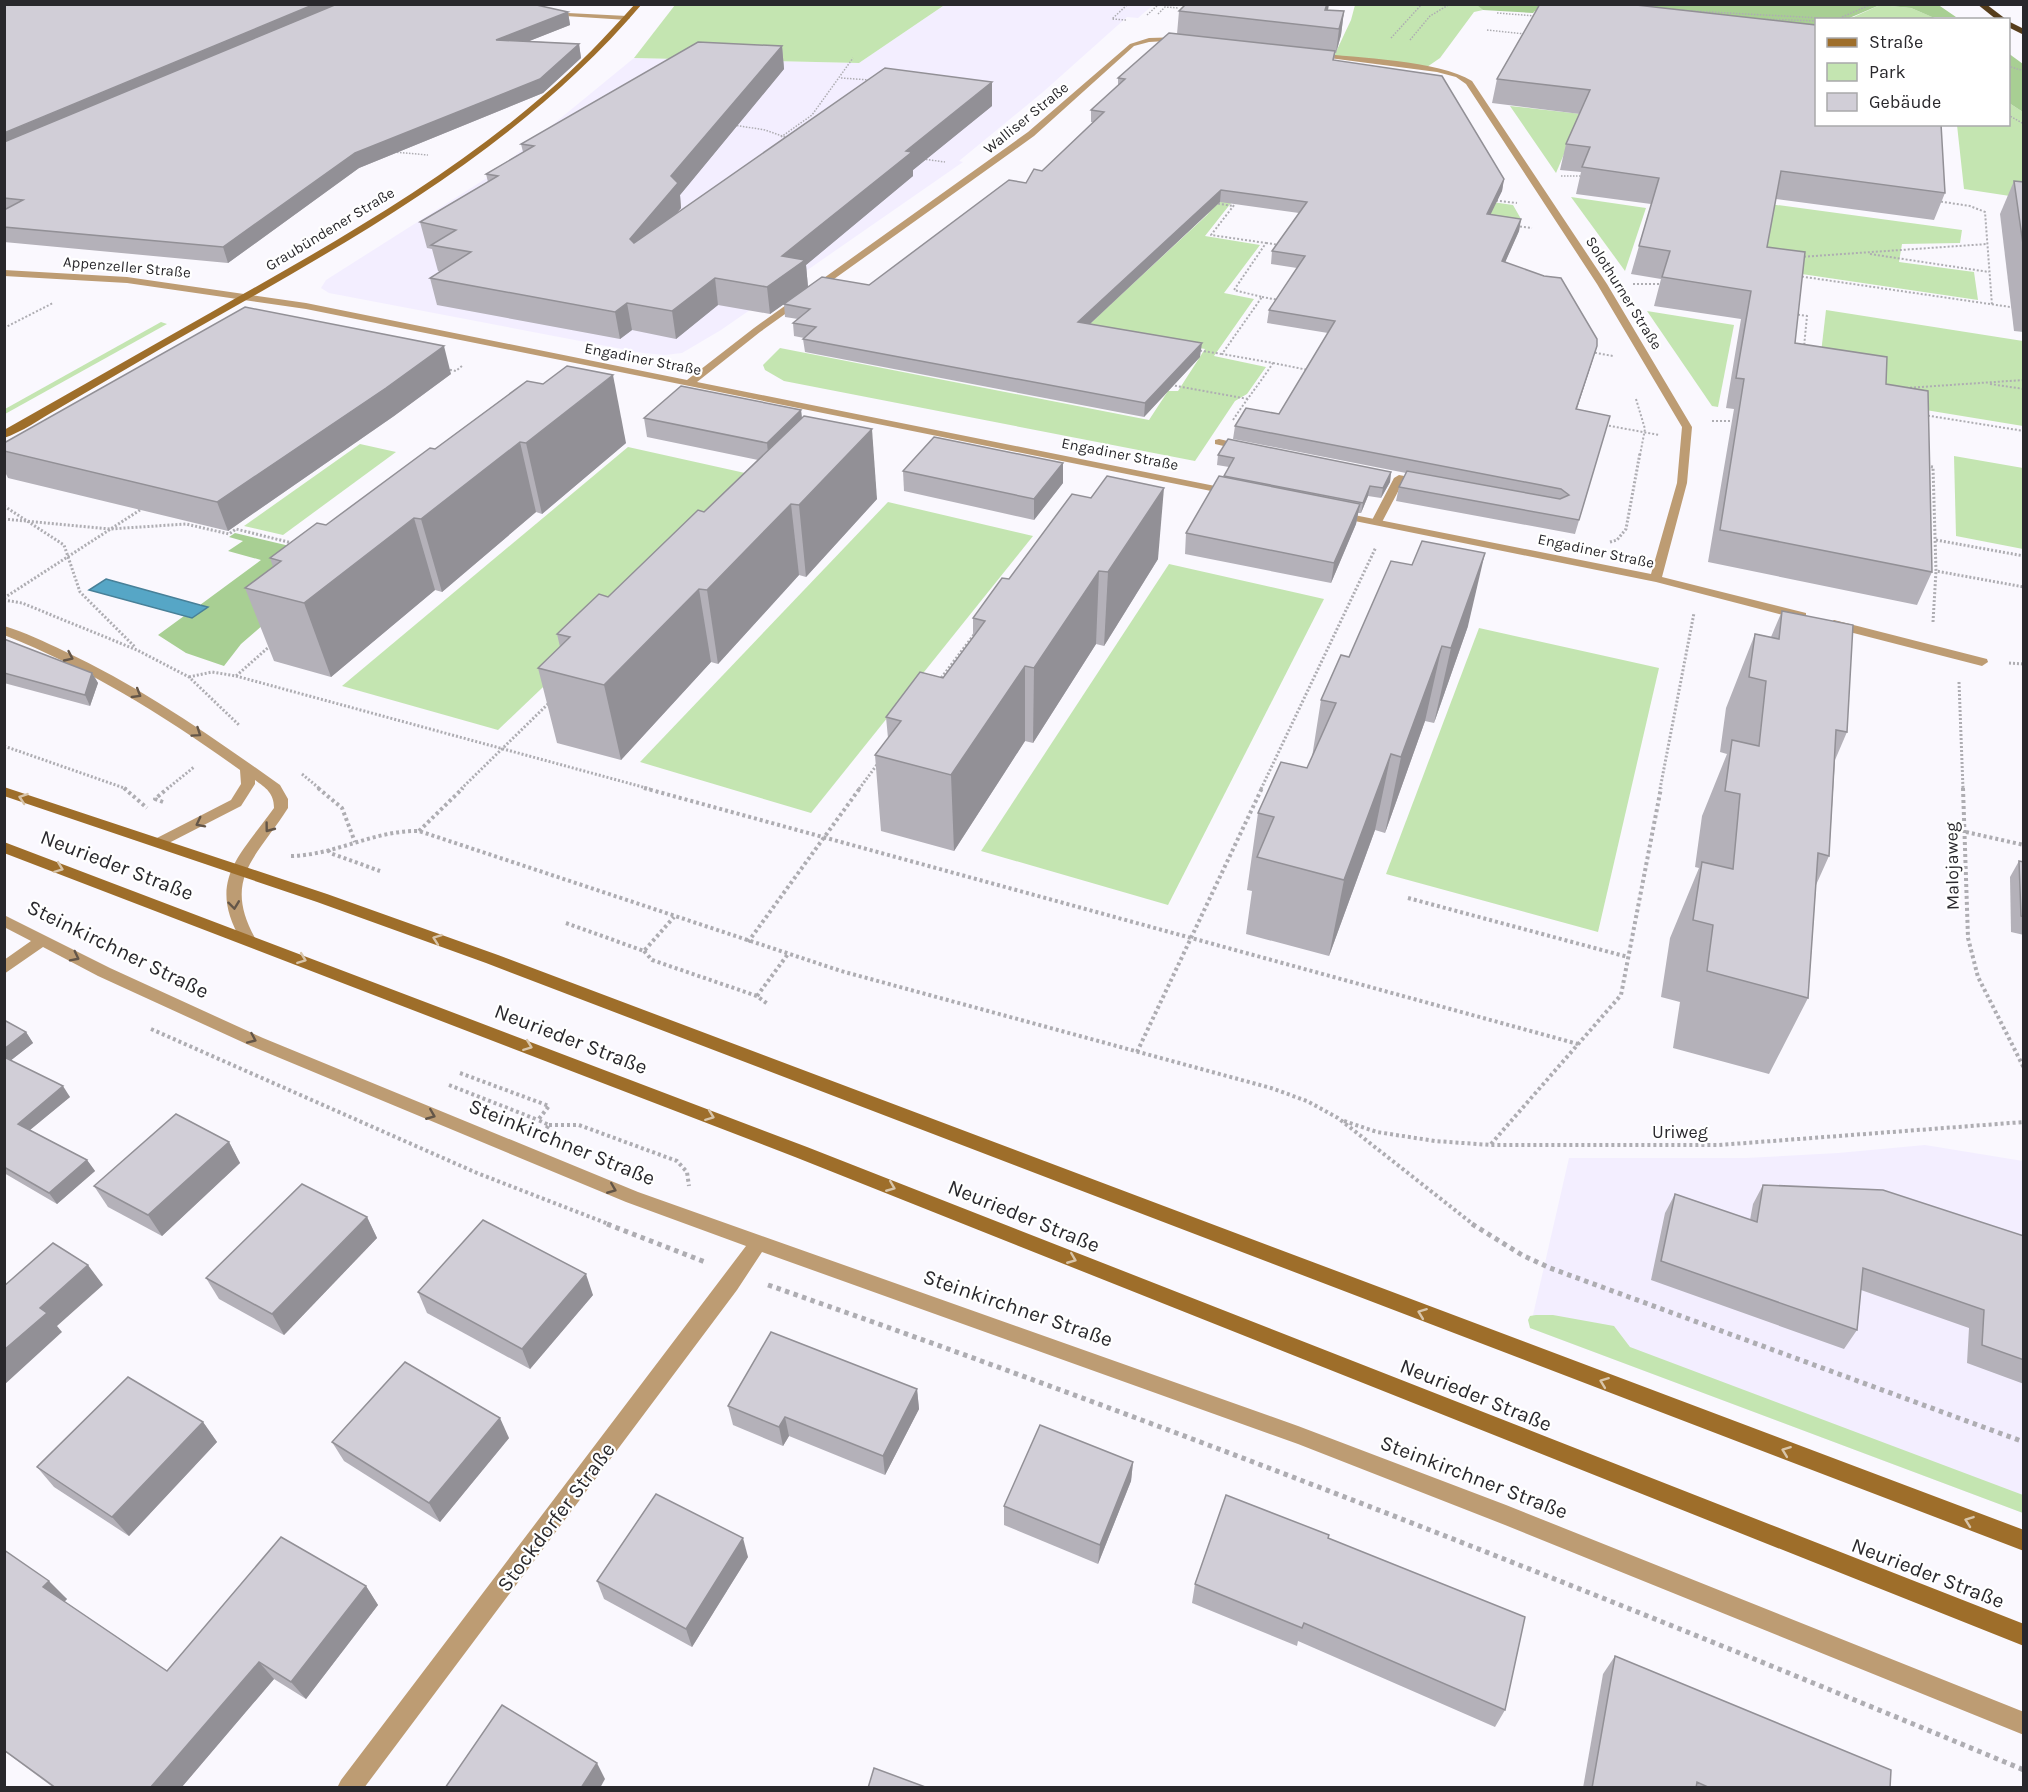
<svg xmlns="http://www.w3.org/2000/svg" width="2028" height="1792" font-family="Karla,sans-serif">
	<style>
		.built { fill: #f3eeff }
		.green { fill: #c4e5b1 }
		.forest { fill: #a8cf93 }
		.water { fill: #56a6c6; stroke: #488098; stroke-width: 1.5 }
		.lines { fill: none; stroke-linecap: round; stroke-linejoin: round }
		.path-far4 { stroke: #aeadb2; stroke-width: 1.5; stroke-dasharray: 1.5 1.5; stroke-linecap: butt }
		.path-far3 { stroke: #aeadb2; stroke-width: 2; stroke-dasharray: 2 2; stroke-linecap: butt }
		.path-far2 { stroke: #aeadb2; stroke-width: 3; stroke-dasharray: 2 2; stroke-linecap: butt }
		.path-far1 { stroke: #aeadb2; stroke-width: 4; stroke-dasharray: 3 3; stroke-linecap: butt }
		.path { stroke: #aeadb2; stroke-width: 5; stroke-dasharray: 4.5 4.5; stroke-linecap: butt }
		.lane { fill: #bd9c73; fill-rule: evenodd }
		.street { fill: #bd9c73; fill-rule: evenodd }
		.secondary { fill: #9e6e2a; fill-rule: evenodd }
		.highway { fill: #573e1c; fill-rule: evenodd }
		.wall { fill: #b4b1b9 }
		.shaded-wall { fill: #929096 }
		.building { fill: #d1ced7; stroke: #929096; stroke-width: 1.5 }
		.oneway { stroke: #645648 }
		.oneway2 { stroke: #d8c5aa }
		.labels { text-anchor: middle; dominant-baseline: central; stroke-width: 4.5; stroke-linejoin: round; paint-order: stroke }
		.far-street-label { font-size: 15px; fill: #29282c; stroke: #fff }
		.street-label { font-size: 18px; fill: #29282c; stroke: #fff }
		.near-street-label { font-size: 21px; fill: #29282c; stroke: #fff }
	</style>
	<rect width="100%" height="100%" fill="#faf8fe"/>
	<g class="built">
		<path d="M932 5H1153L1138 18 1127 17 1043 92 959 161 963 162 721 330 682 353 665 355 643 353 329 293 321 288 326 280 490 176 634 58 859 63 943 6Z"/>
		<path d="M1925 1145 2023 1161V1513L1530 1328 1569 1158H1746L1838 1153Z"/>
	</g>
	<g class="green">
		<path d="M932 4 943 6 859 63 634 58 675 5Z"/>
		<path d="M1478 4 1483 10 1474 12 1440 58 1427 67 1334 56 1351 20 1355 5Z"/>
		<path d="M1880 5 1911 8 1937 19 1847 20Z"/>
		<path d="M2009 103 2023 112V198L1964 189 1957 125 2008 124Z"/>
		<path d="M1510 106 1581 114 1556 173Z"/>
		<path d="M1247 167 1513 205 1521 219 1246 184 1205 236 1260 245 1224 293 1254 299 1214 356 1266 367 1247 394 1235 401 1195 461 784 381 765 370 763 365 780 348 1149 420 1168 391H1178L1205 349 1085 328 1207 215Z"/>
		<path d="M1571 197 1646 208 1625 271Z"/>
		<path d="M1718 197 1962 230 1960 243 1902 244 1899 262 1974 272 1978 300 1767 269Z"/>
		<path d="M1826 310 2023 341V426L1883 403 1819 370Z"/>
		<path d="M1647 311 1734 325 1718 407 1712 406Z"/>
		<path d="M161 322 167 324 5 414V409Z"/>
		<path d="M360 444 396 452 283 535 244 526Z"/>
		<path d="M628 447 763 477 498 730 342 686Z"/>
		<path d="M1954 456 2023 468V549L1956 536Z"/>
		<path d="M888 502 1033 536 811 813 640 762Z"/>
		<path d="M1169 564 1324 599 1168 905 981 851Z"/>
		<path d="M1479 628 1659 668 1598 932 1386 874Z"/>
		<path d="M1536 1315H1553L1614 1326 1630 1347 2023 1495V1513L1530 1328 1528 1320 1530 1316Z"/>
	</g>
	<g class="forest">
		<path d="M1937 4 1956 17H1932L1911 8 1880 5 1847 19 1816 20V42L1782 36 1535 11 1533 13 1483 10 1477 5Z"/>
		<path d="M2008 53 2023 64V112L2009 103Z"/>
		<path d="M235 533 340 558 241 644 224 666 186 653 158 635 184 616 192 618 207 607 200 605 261 560 228 551 243 541 229 537Z"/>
	</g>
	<path class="water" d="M106 579 200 605 208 607 192 618 89 590Z"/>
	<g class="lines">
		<g class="path-far4">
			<path d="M1673 10 1857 20"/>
			<path d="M1497 13 1536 16"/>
			<path d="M1158 14 1165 7 1179 8"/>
			<path d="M1147 15 1159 4"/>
			<path d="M1842 17 1872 4"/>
			<path d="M1764 19 1816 21"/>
			<path d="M1126 20 1112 19 1128 4"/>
			<path d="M1487 30 1525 34"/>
			<path d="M1391 38 1422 4"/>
			<path d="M1410 40 1430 16 1450 4"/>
			<path d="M2008 66 2024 71"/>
			<path d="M841 78 870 80"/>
			<path d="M2008 115 2024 124"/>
			<path d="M734 125 765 130 788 138"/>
			<path d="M781 137 812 115 853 58"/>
			<path d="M394 152 428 155"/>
			<path d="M923 159 945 162"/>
			<path d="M1561 176H1583"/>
		</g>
		<g class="path-far3">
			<path d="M1492 200 1517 203"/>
			<path d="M1937 201 1970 206 1985 212 1992 305"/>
			<path d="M1214 203 1233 206"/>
			<path d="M1516 226 1532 228"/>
			<path d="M1266 243 1280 245"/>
			<path d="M1870 254 1989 272"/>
			<path d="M1800 257 1987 244"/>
			<path d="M1798 276 2024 309"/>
			<path d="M1633 284H1664"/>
			<path d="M1262 297 1279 300"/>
			<path d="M1794 314 1807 316 1804 347"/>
			<path d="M4 328 53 303"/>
			<path d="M1196 350 1222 354"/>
			<path d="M1591 352 1613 356"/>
			<path d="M1273 363 1308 370"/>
			<path d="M446 369 456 371 463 365"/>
			<path d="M1990 384 2024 389"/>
			<path d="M1171 385 1248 399"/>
			<path d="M1906 388 2024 380"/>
			<path d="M1636 399 1645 429 1640 455"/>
			<path d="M1924 415 2024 431"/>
			<path d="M1233 420C1246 400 1260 383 1273 363L1222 354 1262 297 1234 290 1266 243 1211 235 1238 200"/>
			<path d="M1712 421H1734"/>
			<path d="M1605 425 1659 435"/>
		</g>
		<g class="path-far2">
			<path d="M1927 466 1933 467 1936 571 2024 587"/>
			<path d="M4 506 64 545 80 592 135 647"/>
			<path d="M4 519 110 529 186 524 229 534 236 529 296 544"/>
			<path d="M1936 540 2024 556"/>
			<path d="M1610 542 1617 540 1626 529 1640 453"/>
			<path d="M4 598 140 510"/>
			<path d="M4 600 22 603 137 650 189 677 239 725"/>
			<path d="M1933 622 1936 571"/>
			<path d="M2009 663 2024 664"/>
			<path d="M236 676 650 789"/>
			<path d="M189 677 212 672 236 676 271 645"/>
			<path d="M939 681 976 632"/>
			<path d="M1959 682 1963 789"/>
			<path d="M4 746 127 789"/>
			<path d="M302 774 320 789"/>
			<path d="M167 789 194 767"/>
			<path d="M461 789 551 701"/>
			<path d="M859 789 879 762"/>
			<path d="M1261 789 1376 547"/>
			<path d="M1660 789 1694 613"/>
		</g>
		<g class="path-far1">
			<path d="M124 788 147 808"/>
			<path d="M318 788 342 808 355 842"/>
			<path d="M644 788 1578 1044"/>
			<path d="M1963 788 1968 938 1978 977 2024 1068"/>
			<path d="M163 802 155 799 168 788"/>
			<path d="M419 831 463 788"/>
			<path d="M1966 832 2024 845"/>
			<path d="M328 850 330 853 380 871"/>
			<path d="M291 856C336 855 374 830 419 831L841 971 1271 1088 1307 1101 1338 1118 1474 1225"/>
			<path d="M1408 898 1628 957"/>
			<path d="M566 923 644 951 674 917"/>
			<path d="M748 942 860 788"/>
			<path d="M644 951 652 960 757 996 769 1005"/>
			<path d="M757 996 788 954"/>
			<path d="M151 1029 477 1173 611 1225"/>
			<path d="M1137 1052 1262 788"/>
			<path d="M460 1073 549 1106 538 1120 549 1125 546 1129"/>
			<path d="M449 1085 538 1120"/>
			<path d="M1344 1121 1377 1132 1435 1141 1491 1145H1719L2024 1122"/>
			<path d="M549 1125H579L677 1161 687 1172 689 1186"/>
			<path d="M1491 1144 1621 995 1661 788"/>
		</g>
		<g class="path">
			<path d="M607 1224 705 1262"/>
			<path d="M1472 1224 1522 1255 1550 1268 2024 1442"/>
			<path d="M768 1285C1192 1433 1609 1597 2024 1770"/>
		</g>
		<g class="lane">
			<path d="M1219 439 1249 446 1250 448 1245 451 1215 444V440Z"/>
			<path d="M1399 475 1425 480 1426 482 1421 485 1403 482 1381 524H1373L1371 522 1394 478Z"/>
			<path d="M4 626C25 632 45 642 64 651 141 687 211 736 280 785L288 799V808C257 857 222 878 255 938L252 942H242C206 881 239 857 274 808 274 793 266 788 255 780V784L241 806 163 846H153L151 843 153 840 231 800 241 784 240 770C166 717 90 669 4 635Z"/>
		</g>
		<g class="street">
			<path d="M548 12 627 16 630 18 627 20 550 15Z"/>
			<path d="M1182 37 1184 40 1149 42 1134 46 1034 136 760 332 697 382 1235 490 1237 492 1231 495 306 309 127 283 4 276V270L127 277 306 303 687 380 754 328 1028 132 1130 44 1149 38Z"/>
			<path d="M1316 53C1357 58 1438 60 1472 81L1607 284 1692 427 1687 483 1662 577 1806 613V619L1802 620 1656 582 1335 517V513L1339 512 1651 574 1677 483 1682 427 1597 284 1466 84 1456 77 1437 72 1314 56Z"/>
			<path d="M1834 620 1987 659 1988 662 1982 666 1830 627 1828 624Z"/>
			<path d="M4 915 110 968 263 1038 638 1192 1298 1426 1506 1505 2024 1712V1735L1505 1525 1298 1444 762 1252 737 1290 364 1788H337L341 1780 746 1246 626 1202 251 1046 98 976 43 947 4 974V960L31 941 4 927Z"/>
		</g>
		<g class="secondary">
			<path d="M635 4H642C512 157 333 250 162 348 127 369 91 389 56 410 40 419 22 432 4 438V430C73 391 141 352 210 313 326 247 444 182 545 94 577 67 606 36 635 4Z"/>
			<path d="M4 787 327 894 498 955 2024 1530V1551L486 963 317 902 4 796Z"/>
			<path d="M4 842 807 1147 2024 1624V1646L795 1157 4 853Z"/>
		</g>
		<g class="highway">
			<path d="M1977 4H1986L2007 20H1997Z"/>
			<path d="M2020 4H2024V7Z"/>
			<path d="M2008 21 2024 29V35L2008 27Z"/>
		</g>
	</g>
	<g class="wall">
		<path d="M4 4 568 12 570 25 529 41 579 44 581 58 543 93 359 168 228 263 4 242Z"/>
		<path d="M1540 4 1816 124 1945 193 1934 220 1776 199 1767 247 1795 343 1886 384 1932 572 1917 605 1708 562 1734 409 1726 408 1741 319 1654 306 1661 279 1631 274 1651 204 1576 194 1581 172 1560 170 1566 144 1580 114 1492 103 1497 79Z"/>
		<path d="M1328 10 1344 11 1341 35 1336 53H1335L1334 60 1504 179 1502 191 1490 214 1521 219 1519 231 1505 262 1593 359 1577 409 1610 416 1575 534 1396 501 1399 487 1406 473 1233 439 1235 426 1279 414 1328 333 1267 323 1269 310 1297 268 1271 264 1272 251 1299 213 1220 202 1090 324 1200 357 1144 417 805 352 803 339 804 338 794 336 793 323 798 319 785 317 784 304 869 285 1026 183 1042 171 1093 122H1091V110L1118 86V78L1177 34 1179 11Z"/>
		<path d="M782 46 784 69 680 195 681 208 677 213 992 106 913 170V176L806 265 808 287 770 314 718 305 676 339 632 330 620 339 437 305 430 278 440 272 438 271 432 249 427 248 420 222 488 182 486 174 523 152 521 144Z"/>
		<path d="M2014 181 2024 182V332L2014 331 2000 214Z"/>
		<path d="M451 374 394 416 228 531 8 478 4 470V443Z"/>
		<path d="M527 381 626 443 542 514 536 512 442 592 435 590 331 677 274 661 245 588 273 567 270 558 326 525 435 449Z"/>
		<path d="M801 410 802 418 877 499 806 577 799 575 718 664 711 662 621 760 557 743 538 668 560 647 557 634 608 597 704 512 758 460 647 437 644 418Z"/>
		<path d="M1218 455 1391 472 1390 482 1381 498 1368 496 1361 513H1358L1356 524 1331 583 1185 554 1186 533 1224 477 1229 467 1217 465Z"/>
		<path d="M1063 463V483L1034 520 904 491 903 471Z"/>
		<path d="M1158 559 1104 646 1096 644 1033 743 1025 741 954 851 881 831 875 755 888 738 886 717 943 678 973 637V618L1009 579Z"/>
		<path d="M1782 611 1847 732 1835 760 1829 856 1816 885 1808 998 1769 1074 1673 1048 1680 1002 1661 997 1670 938 1699 868 1695 867 1702 816 1727 754 1720 752 1726 708 1755 634 1771 637Z"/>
		<path d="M1468 626 1434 723 1425 721 1385 833 1375 830 1329 956 1246 934 1252 891 1247 890 1258 813 1307 768 1312 757 1321 700 1349 657Z"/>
		<path d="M4 639 92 673 98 683 90 706 4 683Z"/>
		<path d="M2019 861 2024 862V935L2011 932 2010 877Z"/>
		<path d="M4 1020 26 1032 33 1043 11 1060 70 1097 30 1130 87 1160 95 1171 57 1204 4 1173Z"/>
		<path d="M229 1142 240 1163 162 1236 108 1207 94 1186Z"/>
		<path d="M1763 1185 2024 1236V1384L1967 1363 1969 1328 1861 1290 1857 1330 1844 1349 1651 1280 1665 1213 1675 1194 1750 1220 1753 1204Z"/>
		<path d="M367 1217 377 1238 284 1335 219 1299 206 1278Z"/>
		<path d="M418 1292 593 1295 530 1369 427 1313Z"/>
		<path d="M917 1389 919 1409 885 1475 789 1436 783 1446 733 1425 728 1406Z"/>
		<path d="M203 1422 217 1442 129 1536 54 1487 37 1467Z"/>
		<path d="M509 1438 440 1522 344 1461 332 1442Z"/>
		<path d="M1133 1462 1131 1481 1098 1564 1004 1525V1506Z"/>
		<path d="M1328 1538 1505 1710 1495 1727 1298 1641 1297 1646 1192 1603 1195 1584Z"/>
		<path d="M4 1550 67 1599 64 1602 167 1671 366 1586 378 1605 306 1699 274 1679 181 1788H54L4 1751Z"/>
		<path d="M748 1557 692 1647 604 1599 597 1581Z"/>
		<path d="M1615 1656 1890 1788H1583L1603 1674Z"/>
	</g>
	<g class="shaded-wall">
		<path d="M315 4H349L4 150V133Z"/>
		<path d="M1327 4H1329L1327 17 1325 10Z"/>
		<path d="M1344 11 1341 35 1336 53 1339 29Z"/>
		<path d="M568 12 570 25 499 53 496 40Z"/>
		<path d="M579 44 581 58 543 93 359 168 228 263 223 247 355 153Z"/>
		<path d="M782 46 784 69 680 195 681 208 634 265 630 239 671 176Z"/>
		<path d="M992 82V106L913 170V176L806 265 808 287 770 314 767 287 782 256 906 151Z"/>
		<path d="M1504 179 1502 191 1485 226 1487 214Z"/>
		<path d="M1221 190 1220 202 1078 335V322Z"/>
		<path d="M1521 219 1519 231 1500 274 1502 261Z"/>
		<path d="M715 278 718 305 676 339 672 311Z"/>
		<path d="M627 303 632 330 620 339 615 312Z"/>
		<path d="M1202 343 1200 357 1144 417 1145 403Z"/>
		<path d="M444 346 451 374 394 416 228 531 217 502Z"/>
		<path d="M1597 346 1593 359 1572 423 1576 409Z"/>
		<path d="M613 375 626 443 542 514 526 443Z"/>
		<path d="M801 410 803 430 769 463 767 443Z"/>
		<path d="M872 429 877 499 806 577 799 505Z"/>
		<path d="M520 442 536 512 442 592 421 519Z"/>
		<path d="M1063 463V483L1034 520V499Z"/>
		<path d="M1391 472 1390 482 1381 498 1383 488Z"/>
		<path d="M1370 486 1368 496 1361 513 1363 503Z"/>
		<path d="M1164 488 1158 559 1104 646 1108 572Z"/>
		<path d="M791 504 799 575 718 664 707 590Z"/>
		<path d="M1360 504 1356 524 1331 583 1334 563Z"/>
		<path d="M414 518 435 590 331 677 304 603Z"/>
		<path d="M1485 553 1468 626 1434 723 1451 648Z"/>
		<path d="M1099 571 1096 644 1033 743 1034 668Z"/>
		<path d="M699 589 711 662 621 760 604 685Z"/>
		<path d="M1442 646 1425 721 1385 833 1401 757Z"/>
		<path d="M1025 666V741L954 851 951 775Z"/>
		<path d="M92 673 98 683 90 706 85 695Z"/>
		<path d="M1391 754 1375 830 1329 956 1344 880Z"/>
		<path d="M26 1032 33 1043 5 1065 4 1049Z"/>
		<path d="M63 1086 70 1097 25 1134 18 1124Z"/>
		<path d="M229 1142 240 1163 162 1236 148 1215Z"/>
		<path d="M87 1160 95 1171 57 1204 49 1193Z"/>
		<path d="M367 1217 377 1238 284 1335 272 1314Z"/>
		<path d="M88 1265 103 1285 57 1326 62 1332 4 1385V1350L40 1308Z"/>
		<path d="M586 1274 593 1295 530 1369 522 1349Z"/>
		<path d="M917 1389 919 1409 885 1475 883 1456Z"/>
		<path d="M785 1417 789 1436 783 1446 779 1427Z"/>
		<path d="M500 1418 509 1438 440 1522 429 1503Z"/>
		<path d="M203 1422 217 1442 129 1536 112 1517Z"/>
		<path d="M1133 1462 1131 1481 1098 1564 1100 1545Z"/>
		<path d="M743 1538 748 1557 692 1647 686 1629Z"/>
		<path d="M49 1581 67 1599 61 1605 43 1587Z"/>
		<path d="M366 1586 378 1605 306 1699 291 1682Z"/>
		<path d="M259 1662 274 1679 181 1788H150Z"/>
		<path d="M597 1763 605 1779 600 1788H581Z"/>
	</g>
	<g class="building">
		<path d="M4 4H315L4 133Z"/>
		<path d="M337 4H532L568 12 496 40 579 44 540 79 355 153 223 247 4 227V210L23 200 4 198V142Z"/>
		<path d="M1186 4H1327L1325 10 1344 11 1339 29 1179 11Z"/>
		<path d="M1540 4H1627L1816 25V124H1941L1945 193 1781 171 1767 247 1805 252 1795 343 1887 357 1886 384 1928 391 1932 572 1720 530 1744 379 1736 378 1751 291 1662 277 1670 251 1639 246 1659 178 1582 167 1590 147 1566 144 1590 90 1497 79Z"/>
		<path d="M1169 33 1335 51 1333 60 1442 76 1504 179 1487 214 1521 219 1502 261 1544 276 1561 278 1597 339V346L1576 409 1610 416 1579 520 1399 487 1407 471 1560 499 1569 495 1561 489 1235 426 1246 408 1279 414 1335 321 1269 310 1305 256 1272 251 1307 202 1221 190 1078 322 1202 343 1145 403 803 339 816 327 793 323 810 309 784 304 822 277 869 285 1009 180 1026 183 1034 169 1042 171 1104 112 1091 110 1125 79 1118 78Z"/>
		<path d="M698 42 782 46 671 176 678 183 630 239 634 243 885 68 992 82 906 151 912 152 782 256 805 260 767 287 715 278 672 311 627 303 615 312 430 278 471 252 431 245 456 230 420 222 498 176 486 174 534 146 521 144Z"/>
		<path d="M2014 181 2024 182V251Z"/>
		<path d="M245 307 444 346 386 388 217 502 4 451V443Z"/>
		<path d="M567 366 613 375 526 443 520 442 421 519 414 518 304 603 245 588 281 561 270 558 317 523 326 525 430 448 435 449 527 381 543 384Z"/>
		<path d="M681 386 801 410 767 443 644 418Z"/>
		<path d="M804 416 872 429 799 505 791 504 707 590 699 589 604 685 538 668 570 637 557 634 580 612 599 594 608 597 698 510 704 512Z"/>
		<path d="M934 437 1063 463 1034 499 903 471Z"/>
		<path d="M1228 439 1391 472 1383 488 1370 486 1363 503 1224 476 1234 458 1218 455Z"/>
		<path d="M1107 476 1164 488 1108 572 1099 571 1034 668 1025 666 951 775 875 755 901 721 886 717 920 672 943 678 985 621 973 618 1002 578 1009 579 1072 494 1091 498Z"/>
		<path d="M1219 476 1360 504 1334 563 1186 533Z"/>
		<path d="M1422 541 1485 553 1451 648 1442 646 1401 757 1391 754 1344 880 1257 857 1274 817 1258 813 1281 762 1307 768 1336 703 1321 700 1341 655 1349 657 1391 561 1412 565Z"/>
		<path d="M1782 611 1853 625 1847 732 1836 730 1829 856 1818 853 1808 998 1707 971 1713 925 1693 920 1702 862 1733 869 1740 794 1725 791 1732 740 1759 746 1766 681 1749 677 1755 634 1779 639Z"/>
		<path d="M4 639 92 673 85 695 4 673Z"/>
		<path d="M2019 861 2024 862V917L2021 916Z"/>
		<path d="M4 1020 26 1032 4 1049Z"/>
		<path d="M4 1057 63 1086 18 1124 87 1160 49 1193 4 1167Z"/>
		<path d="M176 1114 229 1142 148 1215 94 1186Z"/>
		<path d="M302 1184 367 1217 272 1314 206 1278Z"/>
		<path d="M1763 1185 1883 1190 2024 1236V1360L1982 1345 1984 1310 1863 1268 1857 1330 1661 1261 1675 1194 1757 1222Z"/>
		<path d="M483 1220 586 1274 522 1349 418 1292Z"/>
		<path d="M53 1243 88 1265 40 1308 47 1313 4 1350V1286Z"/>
		<path d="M771 1332 917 1389 883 1456 785 1417 779 1427 728 1406Z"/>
		<path d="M405 1362 500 1418 429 1503 332 1442Z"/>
		<path d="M128 1377 203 1422 112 1517 37 1467Z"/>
		<path d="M1040 1425 1133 1462 1100 1545 1004 1506Z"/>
		<path d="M656 1494 743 1538 686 1629 597 1581Z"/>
		<path d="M1226 1495 1329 1535 1328 1538 1525 1617 1505 1710 1304 1623 1302 1628 1195 1584Z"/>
		<path d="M281 1537 366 1586 291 1682 259 1662 150 1788H56L4 1750V1550L49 1581 43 1587 167 1671Z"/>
		<path d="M1615 1656 1891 1770 1890 1788H1710L1697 1782 1696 1788H1592Z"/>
		<path d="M502 1705 597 1763 581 1788H445Z"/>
		<path d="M874 1768 928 1788H868Z"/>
	</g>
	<defs><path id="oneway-chevron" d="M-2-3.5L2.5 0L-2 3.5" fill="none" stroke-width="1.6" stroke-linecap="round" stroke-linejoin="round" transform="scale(1.5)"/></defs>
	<g class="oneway">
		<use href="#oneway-chevron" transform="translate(69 657) rotate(25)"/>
		<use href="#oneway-chevron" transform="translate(137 694) rotate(31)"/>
		<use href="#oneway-chevron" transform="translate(197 733) rotate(34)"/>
		<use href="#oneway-chevron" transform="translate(200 823) rotate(153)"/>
		<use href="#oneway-chevron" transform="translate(269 828) rotate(127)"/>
		<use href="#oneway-chevron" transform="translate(234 905) rotate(83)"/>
		<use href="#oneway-chevron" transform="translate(75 957) rotate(27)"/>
		<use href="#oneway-chevron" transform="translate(252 1039) rotate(24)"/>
		<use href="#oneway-chevron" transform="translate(431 1115) rotate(22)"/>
		<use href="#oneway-chevron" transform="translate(612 1189) rotate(22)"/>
	</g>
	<g class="oneway2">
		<use href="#oneway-chevron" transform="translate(23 798) rotate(-161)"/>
		<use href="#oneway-chevron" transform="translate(59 868) rotate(21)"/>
		<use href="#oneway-chevron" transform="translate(437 939) rotate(-160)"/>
		<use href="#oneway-chevron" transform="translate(302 959) rotate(21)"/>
		<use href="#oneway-chevron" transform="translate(528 1046) rotate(21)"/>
		<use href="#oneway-chevron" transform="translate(710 1116) rotate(21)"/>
		<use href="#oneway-chevron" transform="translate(891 1187) rotate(22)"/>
		<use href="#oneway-chevron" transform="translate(1072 1259) rotate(22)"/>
		<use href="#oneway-chevron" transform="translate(1422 1313) rotate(-159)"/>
		<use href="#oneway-chevron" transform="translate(1604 1382) rotate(-159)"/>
		<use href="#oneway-chevron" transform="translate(1786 1451) rotate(-159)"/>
		<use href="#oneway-chevron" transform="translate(1969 1521) rotate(-160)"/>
	</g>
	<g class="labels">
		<g class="far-street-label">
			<text transform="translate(1026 118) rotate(-39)">Walliser Straße</text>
			<text transform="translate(330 229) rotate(-31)">Graubündener Straße</text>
			<text transform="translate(127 267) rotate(5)">Appenzeller Straße</text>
			<text transform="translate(1624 293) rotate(58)">Solothurner Straße</text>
			<text transform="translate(643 359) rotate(11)">Engadiner Straße</text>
			<text transform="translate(1120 454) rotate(11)">Engadiner Straße</text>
			<text transform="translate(1596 551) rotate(12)">Engadiner Straße</text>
		</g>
		<g class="street-label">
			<text transform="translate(1952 866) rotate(-91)">Malojaweg</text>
			<text x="1680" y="1132">Uriweg</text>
		</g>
		<g class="near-street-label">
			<text transform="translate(117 865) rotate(21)">Neurieder Straße</text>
			<text transform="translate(118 949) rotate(26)">Steinkirchner Straße</text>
			<text transform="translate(571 1039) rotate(21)">Neurieder Straße</text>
			<text transform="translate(562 1142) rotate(22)">Steinkirchner Straße</text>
			<text transform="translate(1024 1216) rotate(22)">Neurieder Straße</text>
			<text transform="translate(1018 1308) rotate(19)">Steinkirchner Straße</text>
			<text transform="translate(1476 1395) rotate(22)">Neurieder Straße</text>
			<text transform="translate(1474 1477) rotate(21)">Steinkirchner Straße</text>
			<text transform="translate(556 1517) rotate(-53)">Stockdorfer Straße</text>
			<text transform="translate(1928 1573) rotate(21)">Neurieder Straße</text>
		</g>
	</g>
	<rect width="2028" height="1792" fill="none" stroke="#29282c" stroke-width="12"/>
	<rect x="1815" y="18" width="195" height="108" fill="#ffffff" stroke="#a9a9ab" stroke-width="1.5"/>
	<rect x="1827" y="38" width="30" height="9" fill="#9e6e2a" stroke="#a9a9ab" stroke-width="1.5"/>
	<text x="1869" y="48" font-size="18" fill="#29282c">Straße</text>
	<rect x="1827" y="63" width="30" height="18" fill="#c4e5b1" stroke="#a9a9ab" stroke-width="1.5"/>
	<text x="1869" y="78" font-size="18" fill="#29282c">Park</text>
	<rect x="1827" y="93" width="30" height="18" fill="#d1ced7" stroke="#a9a9ab" stroke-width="1.5"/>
	<text x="1869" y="108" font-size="18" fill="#29282c">Gebäude</text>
</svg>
